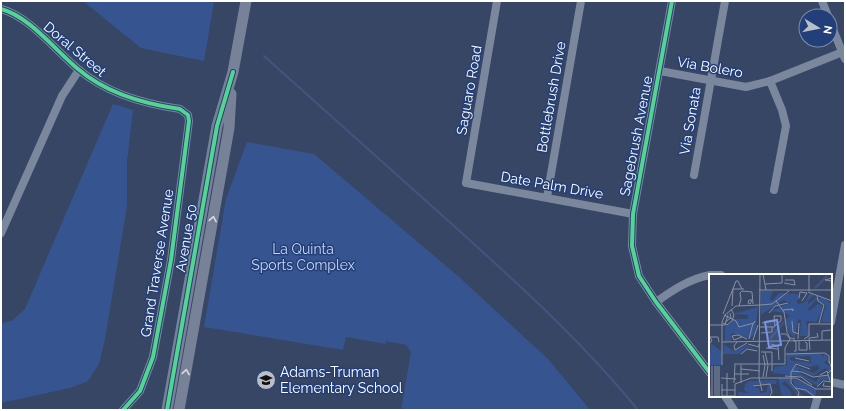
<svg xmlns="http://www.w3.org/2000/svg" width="846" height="411" font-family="Raleway,sans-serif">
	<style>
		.green { fill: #365590 }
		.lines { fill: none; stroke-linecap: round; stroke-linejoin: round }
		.stream { stroke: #42557f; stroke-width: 2 }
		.minor { stroke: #7b879c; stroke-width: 8 }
		.secondary { stroke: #778298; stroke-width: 11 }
		.cycleway-casing { stroke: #233f79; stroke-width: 6 }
		.cycleway { stroke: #53d58f; stroke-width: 4 }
		.oneway { stroke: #d6dae0 }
		.labels { text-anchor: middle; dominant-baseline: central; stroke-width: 3; stroke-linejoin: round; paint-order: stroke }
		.street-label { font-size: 14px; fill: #fff; stroke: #233f79 }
		.park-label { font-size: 14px; fill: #c8d6f4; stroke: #233f79 }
		.poi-label { font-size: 14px; fill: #fff; stroke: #233f79; text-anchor: start }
		.inset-river { fill: none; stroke: #42557f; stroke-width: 2 }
		.inset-road { fill: none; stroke: #8790a3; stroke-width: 1 }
		.view { fill: #7795e8; fill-opacity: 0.15; stroke: #7795e8; stroke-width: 2 }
		.inset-edge { fill: none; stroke: #fff; stroke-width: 2 }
	</style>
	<rect width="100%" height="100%" fill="#374665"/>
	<g class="green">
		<path d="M83 1H214L204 61 141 48Z"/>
		<path d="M113 104 133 110 127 161V206L105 339 99 364 88 381 70 388 1 403V324L13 320 25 309Z"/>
		<path d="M247 142 314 154 459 277 548 359 590 410H401L411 352 406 345 386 341V344L346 337 343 350 204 327 226 199Z"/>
	</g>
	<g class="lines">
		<path class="stream" d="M264 56C324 110 384 164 444 217 512 278 580 339 638 410"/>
		<g class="minor">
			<path d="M497 1 466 183 633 214"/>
			<path d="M672 1 633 214 632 246 639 276 656 302 710 373"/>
			<path d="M822 1 828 16"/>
			<path d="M1 9C29 16 56 51 78 69 106 93 144 104 180 109L188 115 189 121 171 260 153 357 140 391 123 410"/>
			<path d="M830 22 845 59"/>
			<path d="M660 71 746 87 770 81 845 51"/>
			<path d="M770 81 782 110 786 126 774 190"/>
			<path d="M694 175 725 1"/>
			<path d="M547 197 581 1"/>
			<path d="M1 233 62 96 79 70"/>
			<path d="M713 275H721"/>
			<path d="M656 302C673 290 689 279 710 275"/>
			<path d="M831 322 845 245"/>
			<path d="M831 382 845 385"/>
			<path d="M725 396 734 410"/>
			<path d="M814 410 818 396"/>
		</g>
		<g class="secondary">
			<path d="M167 410 217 126 233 72 246 1"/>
			<path d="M179 410 229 128 231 94"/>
		</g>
		<g class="cycleway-casing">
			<g id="cycleway">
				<path d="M672 1 633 214 632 246 639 276 656 302 710 373"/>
				<path d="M1 9C29 16 56 51 78 69 106 93 144 104 180 109L188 115 189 121 171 260 153 357 140 391 123 410"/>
				<path d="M167 410 217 126 233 72"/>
			</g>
		</g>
		<use href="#cycleway" class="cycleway"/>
	</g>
	<defs><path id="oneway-chevron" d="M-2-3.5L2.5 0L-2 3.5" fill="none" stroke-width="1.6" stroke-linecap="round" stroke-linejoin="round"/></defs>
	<g class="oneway">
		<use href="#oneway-chevron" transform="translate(213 219) rotate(-80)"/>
		<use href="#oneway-chevron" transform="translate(186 372) rotate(-80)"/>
	</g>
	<defs>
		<g id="school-disc" transform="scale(1)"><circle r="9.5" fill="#b9bec9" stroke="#233f79"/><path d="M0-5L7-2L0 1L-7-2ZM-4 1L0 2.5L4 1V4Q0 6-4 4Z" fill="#111"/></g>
	</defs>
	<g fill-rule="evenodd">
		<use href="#school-disc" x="266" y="380"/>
	</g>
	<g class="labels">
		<g class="street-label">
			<text transform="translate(75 49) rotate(40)">Doral Street</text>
			<text transform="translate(710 67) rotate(10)">Via Bolero</text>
			<text transform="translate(469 90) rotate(-80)">Saguaro Road</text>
			<text transform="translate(551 97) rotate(-80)">Bottlebrush Drive</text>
			<text transform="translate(690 121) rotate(-80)">Via Sonata</text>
			<text transform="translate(636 136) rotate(-79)">Sagebrush Avenue</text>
			<text transform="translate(552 185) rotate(10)">Date Palm Drive</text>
			<text transform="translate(186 238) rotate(-80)">Avenue 50</text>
			<text transform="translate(157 263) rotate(-81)">Grand Traverse Avenue</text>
		</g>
		<g class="park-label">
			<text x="303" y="249">La Quinta<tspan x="303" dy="16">Sports Complex</tspan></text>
		</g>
		<g class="poi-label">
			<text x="280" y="372">Adams-Truman<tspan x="280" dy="16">Elementary School</tspan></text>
		</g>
	</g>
	<g transform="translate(709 274)">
		<rect width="123" height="123" fill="#374665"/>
		<path d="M52 17H64L61 25 63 27 70 19 88 20 92 24 87 27 90 30 96 28 101 19 105 21 99 27V30L107 24H114L122 29V48H112L117 31 107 26 99 35 100 37 109 30 113 31 112 39 107 48 97 47 100 62H91L92 46 89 45 86 65 79 57 76 46 81 42 77 39 61 37 82 29 74 26 52 41ZM49 33 46 60 41 64 22 59V67L16 68V52L22 50 24 45H39V41L24 40ZM2 69 13 78V91H0ZM15 71 25 77 38 71 50 77 38 73 30 80H14ZM117 79 120 90 118 86 115 88 123 94V106H112L109 112 91 102 64 99 66 93 78 91V80H113V83ZM101 82 102 89 81 86V83ZM86 89 101 93 108 91 111 94 105 99 87 92 82 98ZM117 94 122 102 110 103 107 108 88 98 90 95 104 102ZM69 104H81V108L88 118 97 123H85L88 120 76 107 73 110 81 116 83 123H73ZM83 104 107 115V123L87 114ZM40 107 67 106 68 107 67 110H61L62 115 59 123H28L30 118 40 119 35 116 36 110ZM49 110 59 111 57 118 51 119 50 114 42 113Z" fill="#365590" fill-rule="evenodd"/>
		<path class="inset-river" d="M106 14 118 2M61 65 75 48"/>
		<path class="inset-road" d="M54 0 57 16M100 0V17M123 4 116 6 123 7M75 9 86 11 85 6H76M56 10 73 9V0M50 16H123M99 18 123 27M108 22 109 27 115 31 110 49M90 24 91 18 98 19 93 27M40 26H43L41 30 39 29ZM67 27 75 38 78 58 81 64 86 65M51 31 63 30 80 17M23 32 24 15H35M30 32 32 25 31 19 33 17 43 18 44 30M74 36 84 35V37L82 35M60 39 66 32 79 29M14 40 27 7H29L33 15M15 41 27 47 30 53 45 49 46 47M83 47 84 58 90 60M16 48 22 44 21 39M14 49 18 51 23 47 25 41 22 35M53 49 66 47M0 51H16L19 41M50 53H65L68 50 72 47V42H65L66 52M52 59 63 58V53M33 63 25 66 23 62 29 61 38 65M100 64 101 76M100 64 109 63 108 59M40 65 44 49M89 65 90 49M95 65 100 62V50H123M44 66 49 51M90 66V76H98V69L96 68M113 66V57L123 56M84 67H87V77H85M13 68 123 66M28 68 25 72 26 76 38 69M0 70 3 67 1 63H9L10 68M39 70 50 73V70M62 70 69 72 70 86M57 74 69 75M52 78H63V97M56 78 59 91 57 103M32 80 38 75 48 77M77 80 116 79 120 82V89M54 81 56 91 54 103M86 84 100 87M25 90H76V74L81 65 77 60H72M13 91V48L16 41 27 32 51 31M32 91V109M32 95 51 97M83 97 93 98 104 103 120 101M0 98 1 123M119 99 123 95 120 87M26 100H40M111 101 118 97 121 107M76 102 92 103 103 111M12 104 27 105M50 104 53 117M50 104 51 0M25 109 26 91M115 109 114 112 123 113M26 110 42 104H87L107 115H123M44 112 61 110 63 118 61 122M108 113 114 107 123 108M86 114 97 116 106 123M12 116H26M12 122H26M3 123V92M6 123V92M8 123V92M10 123V92M13 123V110M18 123V99M26 123V110M89 123 90 118 82 109V98L87 90 101 95"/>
		<path class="view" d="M68 46 72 71 60 73 56 48Z"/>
		<rect width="123" height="123" class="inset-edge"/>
	</g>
	<rect width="846" height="411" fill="none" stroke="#ffffff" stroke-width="4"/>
	<g transform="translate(818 28) rotate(100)"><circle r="19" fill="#233f79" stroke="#7b8caf"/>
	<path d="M0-3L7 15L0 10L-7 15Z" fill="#b9bec9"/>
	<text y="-6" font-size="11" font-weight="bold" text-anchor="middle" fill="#ffffff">N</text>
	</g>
</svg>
